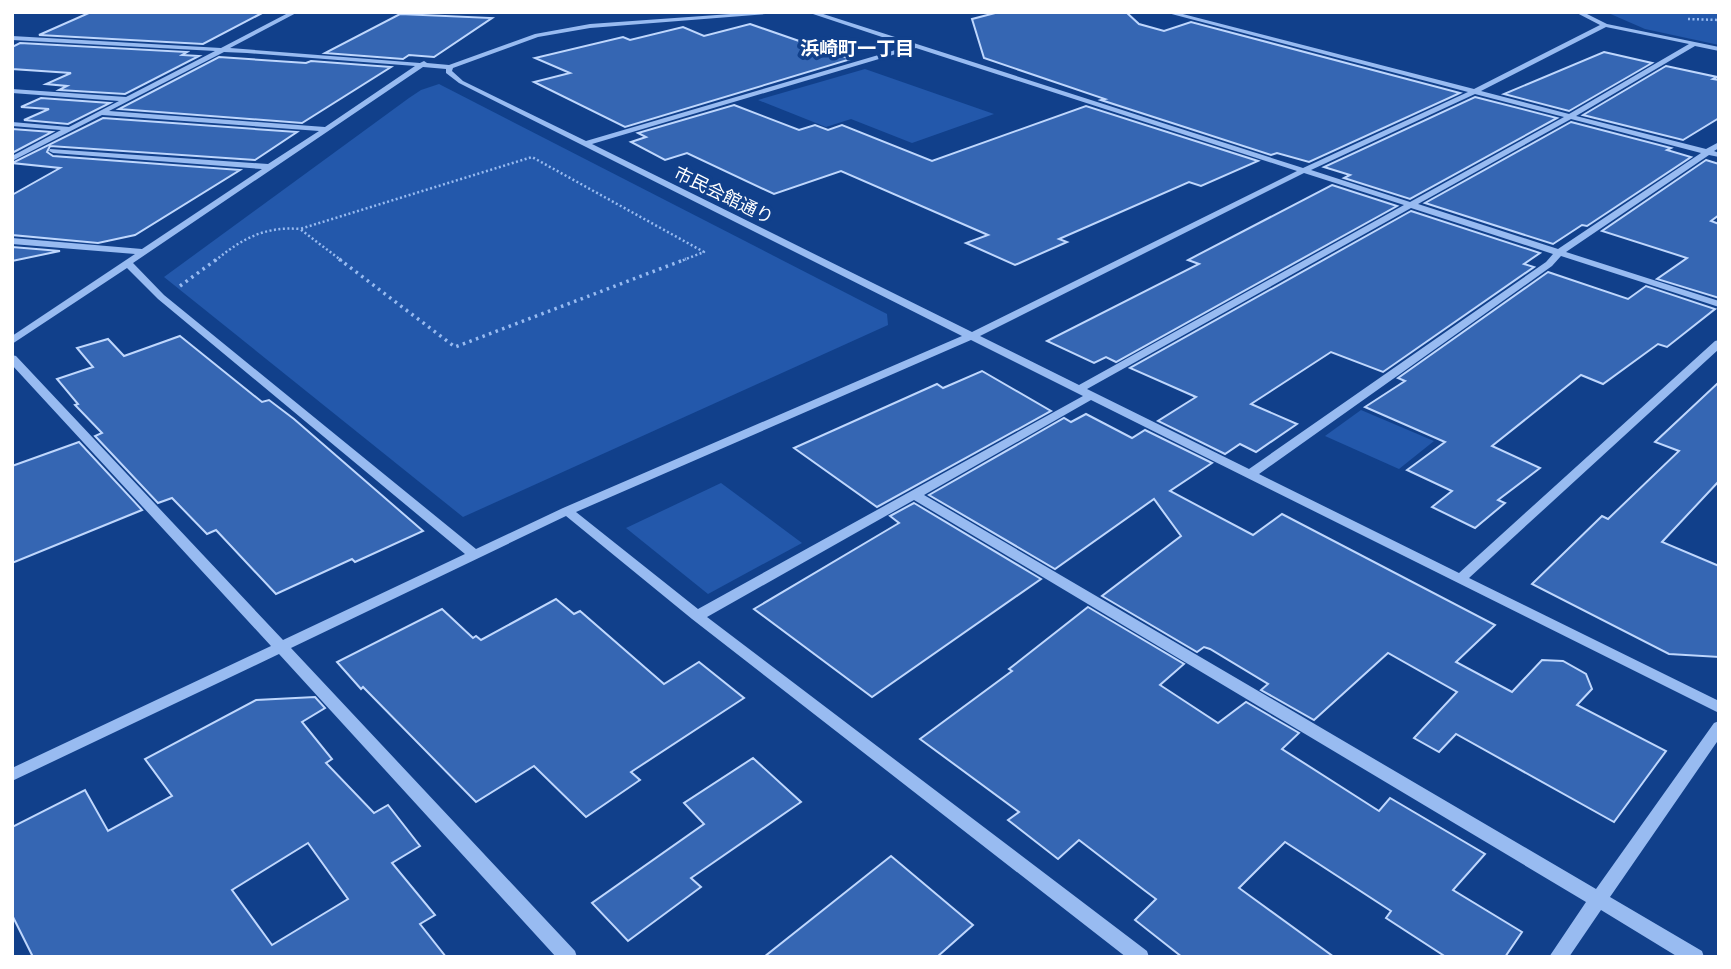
<svg xmlns="http://www.w3.org/2000/svg" width="1731" height="969" font-family="'DejaVu Sans','Noto Sans JP',sans-serif">
	<style>
		.green { fill: #2358ab }
		.building { fill: #3566b3; stroke: #bfd7fd; stroke-width: 2; fill-rule: evenodd }
		.lines { fill: none; stroke-linecap: round; stroke-linejoin: round }
		.path-far1 { stroke: #98bbf1; stroke-width: 2.5; stroke-dasharray: 2 2.5; stroke-linecap: butt }
		.path { stroke: #98bbf1; stroke-width: 3.5; stroke-dasharray: 2.5 4.5; stroke-linecap: butt }
		.minor { fill: #98bbf1; fill-rule: evenodd }
		.labels { text-anchor: middle; dominant-baseline: central; stroke-width: 7; stroke-linejoin: round; paint-order: stroke }
		.far-street-label { font-size: 18px; fill: #fff; stroke: #11408b }
		.far-neighbourhood-label { font-size: 19px; font-weight: bold; fill: #fff; stroke: #11408b }
	</style>
	<rect width="100%" height="100%" fill="#11408b"/>
	<g class="green">
		<path d="M1606 12H1719V45L1645 29Z"/>
		<path d="M865 69 994 114 912 143 851 119 826 127 758 100Z"/>
		<path d="M439 84 887 314 888 325 463 517 164 277 409 98 421 90Z"/>
		<path d="M1361 410 1434 441 1399 469 1325 436Z"/>
		<path d="M721 483 802 543 708 594 626 528Z"/>
	</g>
	<g class="building">
		<path d="M91 12H264L203 44 39 35Z"/>
		<path d="M999 12H1126L1139 24 1164 31 1191 22 1460 93 1309 162 1277 153 1271 155 1101 100 1105 99 984 58 972 19Z"/>
		<path d="M400 14 492 18 434 57 409 55 403 59 325 53Z"/>
		<path d="M750 24 851 59 625 127 534 82 570 73 535 58 623 37 630 40 683 27 704 36Z"/>
		<path d="M20 43 187 52 182 55 199 56 125 94 59 90 67 86 46 84 71 73 12 69V47Z"/>
		<path d="M1604 52 1652 63 1569 111 1504 94Z"/>
		<path d="M219 57 306 63 311 61 391 67 302 123 119 109Z"/>
		<path d="M1666 66 1717 77 1713 79 1719 80V118L1683 140 1583 115Z"/>
		<path d="M1475 97 1557 118 1410 199 1344 178 1350 175 1324 167Z"/>
		<path d="M41 98 110 103 68 124 24 120 49 109 21 107Z"/>
		<path d="M734 105 799 130 815 125 828 130 842 125 932 161 1086 106 1258 161 1201 186 1189 182 1059 239 1067 242 1015 265 966 243 988 235 841 171 774 194 687 153 665 160 631 142 646 137 638 133Z"/>
		<path d="M103 118 297 132 255 160 50 146 47 152 53 156 240 170 135 235 98 243 12 235V195L60 168 12 163Z"/>
		<path d="M1571 122 1671 148 1667 150 1691 157 1587 226 1582 225 1553 244 1425 203Z"/>
		<path d="M12 129 52 132 12 153Z"/>
		<path d="M1706 160 1719 164V215L1711 221 1719 224V298L1657 279 1687 258 1602 231Z"/>
		<path d="M1332 185 1397 206 1116 362 1106 357 1094 363 1047 341 1199 264 1188 260Z"/>
		<path d="M1411 211 1540 253 1524 264 1534 267 1383 372 1331 352 1251 404 1297 424 1256 452 1240 444 1225 454 1158 421 1196 397 1130 368Z"/>
		<path d="M12 247 60 251 12 261Z"/>
		<path d="M1548 272 1628 299 1646 286 1715 309 1667 347 1658 344 1603 384 1581 375 1492 446 1540 468 1498 500 1505 503 1475 528 1432 507 1452 491 1407 470 1445 442 1365 407 1405 381 1398 378Z"/>
		<path d="M180 336 262 402 269 400 294 419 423 531 355 562 352 559 276 594 216 530 207 534 172 498 158 503 95 436 102 433 75 405 78 404 57 379 93 367 77 348 108 339 124 356Z"/>
		<path d="M982 371 1051 411 877 507 794 448 937 384 943 388Z"/>
		<path d="M1719 382V481L1662 542 1719 566V657L1669 654 1532 584 1602 516 1608 519 1679 451 1655 442Z"/>
		<path d="M1086 414 1132 438 1145 430 1212 463 1170 491 1253 535 1282 514 1495 625 1456 662 1512 692 1542 660 1563 661 1586 674 1592 689 1577 705 1666 751 1614 822 1456 734 1439 752 1414 738 1457 692 1388 653 1314 720 1261 690 1268 684 1210 649 1204 647 1197 652 1102 596 1181 536 1154 499 1055 569 929 495 1064 418 1071 422Z"/>
		<path d="M79 442 142 510 12 563V466Z"/>
		<path d="M914 503 1041 579 872 697 754 609 899 523 890 516Z"/>
		<path d="M556 599 574 614 580 611 664 684 699 662 744 698 631 772 640 780 586 817 534 766 476 802 363 687 361 689 337 662 442 609 473 638 476 636 481 640Z"/>
		<path d="M1088 607 1184 664 1160 685 1218 723 1246 702 1299 733 1282 749 1379 811 1390 798 1485 854 1453 890 1522 932 1505 957H1446L1386 918 1391 911 1285 842 1239 888 1334 957H1182L1135 920 1156 899 1144 890 1079 840 1058 859 1008 820 1019 812 920 739 1012 671 1009 669Z"/>
		<path d="M315 697 325 708 302 722 332 759 326 763 374 813 388 805 420 846 392 863 435 915 420 924 446 957H33L12 915V827L85 790 108 831 172 796 145 759 256 700ZM308 843 348 899 272 945 232 890Z"/>
		<path d="M753 758 801 802 691 878 701 887 628 941 592 903 704 824 684 803Z"/>
		<path d="M891 856 973 925 937 957H764Z"/>
	</g>
	<g class="lines">
		<g class="path-far1">
			<path d="M1688 19 1719 20"/>
			<path d="M215 261C241 239 265 226 300 229"/>
			<path d="M342 261 300 229 532 157 704 252 681 261"/>
		</g>
		<g class="path">
			<path d="M339 259 455 347 686 259"/>
			<path d="M180 286 217 259"/>
		</g>
		<path class="minor" d="M290 12H298L230 48 420 63 424 61 427 63 449 65 535 34 590 24 759 12H791L590 28 538 37 453 68 452 71 463 81 586 141 909 46 807 12H817L1303 168 1468 92 1164 12H1175L1474 89 1600 25 1575 12H1583L1607 24 1719 47V51L1695 46 1576 116 1706 149 1719 142V148L1714 151 1719 153V157L1709 155 1566 252 1719 301V307L1561 256 1552 266 1259 474 1459 573 1715 341 1719 340V349L1469 578 1719 701V713L1091 400 924 495 1596 889 1714 723 1719 721V739L1610 897 1702 951 1704 957H1678L1601 910 1569 957H1549L1586 902 914 500 707 617 1147 951 1149 957H1126L692 619 566 516 291 648 575 951 577 957H556L279 654 12 781V768L271 646 12 365V355L16 356 283 640 465 554 158 299 127 268 12 344V336L135 254 12 244V238L142 249 262 169 53 153 49 151 50 149 268 164 319 131 102 115 12 161V156L61 130 12 126V122L69 127 119 101 12 93V89L126 97 215 51 12 40V36L221 48ZM1606 27 1689 44 1569 114 1481 91ZM916 48 1297 171 972 332 592 144ZM224 52 247 53 415 66 325 127 109 111ZM423 67 446 69V73L459 83 962 336 563 508 476 549 164 295 133 263ZM1475 94 1564 117 1410 202 1311 170ZM1571 119 1701 153 1558 249 1418 204ZM1304 173 1404 205 1079 385 980 336ZM1411 208 1553 254 1546 262 1249 469 1087 389ZM971 340 1083 396 698 609 576 512Z"/>
	</g>
	<g class="labels">
		<g class="far-street-label">
			<text transform="translate(724 195) rotate(26)">市民会館通り</text>
		</g>
		<g class="far-neighbourhood-label">
			<text x="857" y="48">浜崎町一丁目</text>
		</g>
	</g>
	<rect width="1731" height="969" fill="none" stroke="#ffffff" stroke-width="28"/>
</svg>
